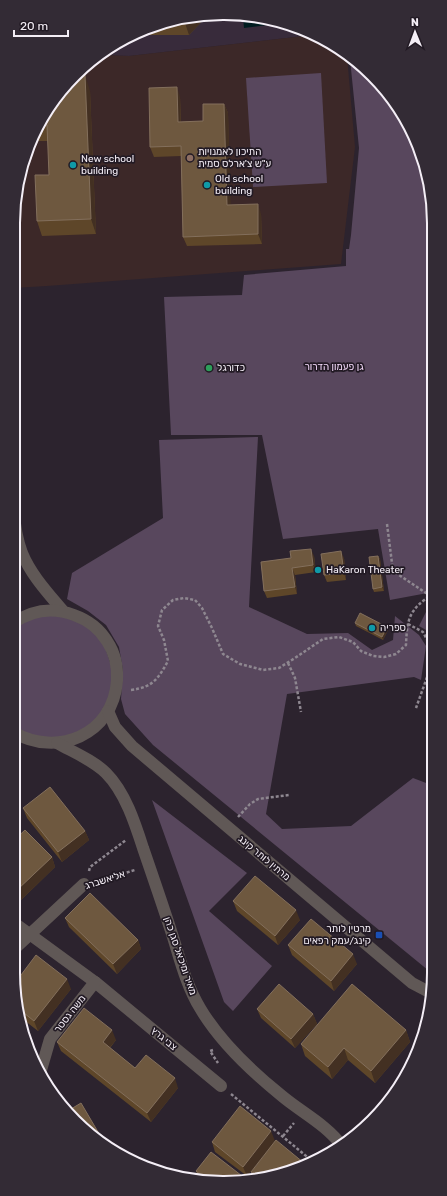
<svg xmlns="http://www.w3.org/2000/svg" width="447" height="1196" font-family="Rubik,'Noto Sans Hebrew',sans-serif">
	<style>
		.built { fill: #382b3b }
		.education { fill: #3c2828 }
		.green { fill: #58475d }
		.water { fill: #001c20 }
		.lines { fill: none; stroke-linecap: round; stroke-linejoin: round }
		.path { stroke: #8e8790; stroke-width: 2.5; stroke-dasharray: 3 2; stroke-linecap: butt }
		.minor { stroke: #605856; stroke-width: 12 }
		.tertiary { stroke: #605856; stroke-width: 12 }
		.wall { fill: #5e4629 }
		.shaded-wall { fill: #433022 }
		.building { fill: #6e583f; stroke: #836f5c }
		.education-dot { fill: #8d6e63; stroke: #221a24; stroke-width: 1.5 }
		.culture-dot { fill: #0f9aa8; stroke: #221a24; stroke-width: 1.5 }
		.leisure-dot { fill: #2e9e5b; stroke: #221a24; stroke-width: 1.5 }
		.transit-dot { fill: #1a4fb4; stroke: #221a24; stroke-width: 1.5 }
		.labels { text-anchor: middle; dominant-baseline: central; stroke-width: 3.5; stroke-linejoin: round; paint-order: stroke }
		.poi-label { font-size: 10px; fill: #f4eef6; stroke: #221a24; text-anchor: start }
		.park-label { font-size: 10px; fill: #f3d9fa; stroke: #221a24 }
		.street-label { font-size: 10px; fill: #f4eef6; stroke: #221a24 }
		.rim { fill: none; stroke: #f4eef6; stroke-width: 2 }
	</style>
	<rect width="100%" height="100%" fill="#2c232e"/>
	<path class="built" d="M196 15 278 20 313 35 129 56 102 55 118 41Z"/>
	<path class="education" d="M313 35 329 41 347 56 355 147 341 264 47 286 13 288V224L20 169 57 95 102 55 129 56Z"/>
	<g class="green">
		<path d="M350 59 382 85 412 131 432 196 433 592 390 600 378 529 283 539 262 435H171L164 297 242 295 244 275 346 266V249H349L351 235 359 148Z"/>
		<path d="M321 73 327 183 253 187 246 78Z"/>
		<path d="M258 437 249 607 307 634 348 633 372 650 393 640 395 616 419 635 426 646 421 680 414 677 287 694 266 814 282 829 351 826 413 778 434 786V975L153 745 125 714 121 699 123 670 119 647 106 625 88 611 67 599 72 573 163 518 159 440Z"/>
		<path d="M429 606H433V641L426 630 419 626Z"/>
		<path d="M63 613 101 635 116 680 103 716 78 735 43 741 13 728V625L35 614Z"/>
		<path d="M152 800 247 873 209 911 272 966 233 1011 224 1002Z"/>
	</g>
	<path class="water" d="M243 18 278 20 285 23 244 28Z"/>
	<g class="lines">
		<g class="path">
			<path d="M387 524 393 571 426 593 433 592"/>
			<path d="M408 624 423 632 432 649 430 669 416 708"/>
			<path d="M288 663 295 678 301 712"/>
			<path d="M131 690C153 687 158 679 168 661L164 640 158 626 162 610 173 600 184 598 195 600 202 608 212 628 223 654 240 664 263 670 279 668 295 658 323 639 339 637 353 642 361 651 373 656 384 657 396 654 406 645C407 619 409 609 433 594"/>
			<path d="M238 817 250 804 258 799 289 795"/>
			<path d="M89 871 90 867 126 840"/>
			<path d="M98 881 135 870"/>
			<path d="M213 1050 210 1051 218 1063"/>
			<path d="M231 1094 311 1160"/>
			<path d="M283 1136 294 1123"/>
		</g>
		<g class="minor">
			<path d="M13 922 95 982 221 1086"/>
			<path d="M13 950 84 884"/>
			<path d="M41 1070 50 1039 95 982"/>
		</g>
		<g class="tertiary">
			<path d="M13 504C14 521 16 537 22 553 31 575 48 593 63 611"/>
			<path d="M13 623C32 610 53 607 74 615 88 620 99 628 107 641 115 653 118 666 117 681 113 735 57 758 13 732"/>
			<path d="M108 711 115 727 132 746 412 983 431 993"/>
			<path d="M57 743C73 752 93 760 106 773 125 792 135 823 143 848 153 877 163 906 172 934 180 959 186 985 200 1008 220 1042 251 1071 282 1096 301 1112 327 1125 342 1146"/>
		</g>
	</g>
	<g class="wall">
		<path d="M196 15 207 16 189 35H137Z"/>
		<path d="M90 91 96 234 42 236 37 221 49 175 48 141H38L36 136 57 95Z"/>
		<path d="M180 97 181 122 203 121 224 104 228 113 230 205 261 214 262 244 187 246 183 237 181 156 154 157 150 147Z"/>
		<path d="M314 556 316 572 295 575 297 594 267 598 264 591 261 562Z"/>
		<path d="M378 556 380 559 384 591 374 592 373 589Z"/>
		<path d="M344 558 346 580 327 582 324 575Z"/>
		<path d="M355 623 387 627 388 630 383 640 356 626Z"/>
		<path d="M23 808 85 831 89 840 62 862 27 818Z"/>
		<path d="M13 841 52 857 55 867 20 901 13 893Z"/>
		<path d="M233 901 300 920 278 945 237 911Z"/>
		<path d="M65 918 138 940 141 949 117 974 69 927Z"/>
		<path d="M288 945 357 964 334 991 292 955Z"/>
		<path d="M15 983 71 989 38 1031 20 1017Z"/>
		<path d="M257 1009 313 1014 317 1024 295 1048 261 1018Z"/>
		<path d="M406 1030 410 1042 375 1083 348 1060 332 1079 305 1056 301 1044Z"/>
		<path d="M116 1040 110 1048 135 1068 178 1088 151 1122 61 1051 57 1042Z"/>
		<path d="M66 1112 101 1137 103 1142Z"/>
		<path d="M275 1141 247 1176 215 1152 212 1142Z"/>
		<path d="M196 1171 246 1179 200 1181Z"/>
		<path d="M251 1172 265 1179H254Z"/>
	</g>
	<g class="shaded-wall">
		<path d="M196 15 207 16 189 35 185 23 190 17Z"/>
		<path d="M85 75 90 91 96 234 91 219Z"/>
		<path d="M177 87 180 97 181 131 178 122Z"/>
		<path d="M224 104 228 113 231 215 227 205Z"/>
		<path d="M258 204 261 214 262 244 258 234Z"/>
		<path d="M311 549 314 556 316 572 313 565Z"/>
		<path d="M341 551 344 558 346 580 344 573Z"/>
		<path d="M378 556 380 559 384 591 382 587Z"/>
		<path d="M292 568 295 575 297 594 295 587Z"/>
		<path d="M387 627 388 630 383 640 382 637Z"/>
		<path d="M13 791 15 798 13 801Z"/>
		<path d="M85 831 89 840 62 862 58 852Z"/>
		<path d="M52 857 55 867 20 901 16 891Z"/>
		<path d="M296 910 300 920 278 945 275 936Z"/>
		<path d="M138 940 141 949 117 974 113 964Z"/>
		<path d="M353 954 357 964 334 991 331 981Z"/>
		<path d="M67 979 71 989 38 1031 34 1021Z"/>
		<path d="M313 1014 317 1024 295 1048 291 1039Z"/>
		<path d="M112 1030 116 1040 106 1052 103 1042Z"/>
		<path d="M406 1030 410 1042 375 1083 371 1071Z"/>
		<path d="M344 1048 348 1060 332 1079 328 1067Z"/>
		<path d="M175 1078 178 1088 151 1122 147 1113Z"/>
		<path d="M271 1131 275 1141 247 1176 243 1167Z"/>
	</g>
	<g class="building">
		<path d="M190 17 185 23H173Z"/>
		<path d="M79 75H85L91 219 37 221 35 175H49L47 125H42L57 95Z"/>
		<path d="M177 87 178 122 203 121V104H224L227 205 258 204V234L183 237 181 146 150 147 149 88Z"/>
		<path d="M311 549 313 565 292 568 295 587 264 591 261 562 291 558 290 551Z"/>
		<path d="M341 551 344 573 324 575 321 554Z"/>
		<path d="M378 556 382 587 373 589 369 557Z"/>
		<path d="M360 613 387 627 382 637 355 623Z"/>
		<path d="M50 787 85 831 58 852 23 808Z"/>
		<path d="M25 830 52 857 16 891 13 887V841Z"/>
		<path d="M255 876 296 910 275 936 233 901Z"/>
		<path d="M90 893 138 940 113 964 65 918Z"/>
		<path d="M311 919 353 954 331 981 288 945Z"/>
		<path d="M36 955 67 979 34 1021 19 1009 15 983Z"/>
		<path d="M279 984 313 1014 291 1039 257 1009Z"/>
		<path d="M352 984 406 1030 371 1071 344 1048 328 1067 301 1044Z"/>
		<path d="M84 1008 112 1030 103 1042 135 1068 146 1055 175 1078 147 1113 57 1042Z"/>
		<path d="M81 1103 101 1137 99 1139 66 1112Z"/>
		<path d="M240 1106 271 1131 243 1167 212 1142Z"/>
		<path d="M276 1140 304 1163 265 1179H261L251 1172Z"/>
		<path d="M211 1152 246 1179 208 1181 196 1171Z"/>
	</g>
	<circle class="education-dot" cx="190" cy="158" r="4"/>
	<g class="culture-dot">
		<circle cx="73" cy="165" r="4"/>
		<circle cx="207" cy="185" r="4"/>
		<circle cx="318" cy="570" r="4"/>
		<circle cx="372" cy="628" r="4"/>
	</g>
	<circle class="leisure-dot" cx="209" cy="368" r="4"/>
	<rect class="transit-dot" x="375" y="931" width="8" height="8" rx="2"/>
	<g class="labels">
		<g class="poi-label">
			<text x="198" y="152">התיכון לאמנויות<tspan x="198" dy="12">ע"ש צ'ארלס סמית</tspan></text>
			<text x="81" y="159">New school<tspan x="81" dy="12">building</tspan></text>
			<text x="215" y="179">Old school<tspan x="215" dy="12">building</tspan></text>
			<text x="217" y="368">כדורגל</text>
			<text x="326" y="570">HaKaron Theater</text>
			<text x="380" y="628">ספריה</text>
			<text x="371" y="929" text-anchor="end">מרטין לותר<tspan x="371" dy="12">קינג/עמק רפאים</tspan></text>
		</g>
		<g class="park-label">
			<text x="334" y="367">גן פעמון הדרור</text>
		</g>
		<g class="street-label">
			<text transform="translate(264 858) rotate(40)">מרתין לותר קינג</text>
			<text transform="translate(105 880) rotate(-18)">אליאשברג</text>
			<text transform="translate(180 956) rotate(71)">מאיר ומיכאל סגן כהן</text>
			<text transform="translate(70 1014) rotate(-52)">משה גסטר</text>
			<text transform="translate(164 1039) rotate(40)">צבי גרץ</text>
		</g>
	</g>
	<path d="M0 0H447V1196H0ZM223 20H224A203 203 0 0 1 427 223V973A203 203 0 0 1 224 1176H223A203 203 0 0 1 20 973V223A203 203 0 0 1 223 20Z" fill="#332b35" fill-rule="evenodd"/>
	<path class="rim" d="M223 20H224A203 203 0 0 1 427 223V973A203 203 0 0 1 224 1176H223A203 203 0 0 1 20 973V223A203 203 0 0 1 223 20Z"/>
	<g transform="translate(415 32) rotate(359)" stroke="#221a24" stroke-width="3" paint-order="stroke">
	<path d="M0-3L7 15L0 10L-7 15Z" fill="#f4eef6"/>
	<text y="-6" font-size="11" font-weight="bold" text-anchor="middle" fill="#f4eef6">N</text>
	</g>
	<path d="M14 30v6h54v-6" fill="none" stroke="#f4eef6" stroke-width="2"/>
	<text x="20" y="30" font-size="12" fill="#f4eef6" stroke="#221a24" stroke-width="3" paint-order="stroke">20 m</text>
</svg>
